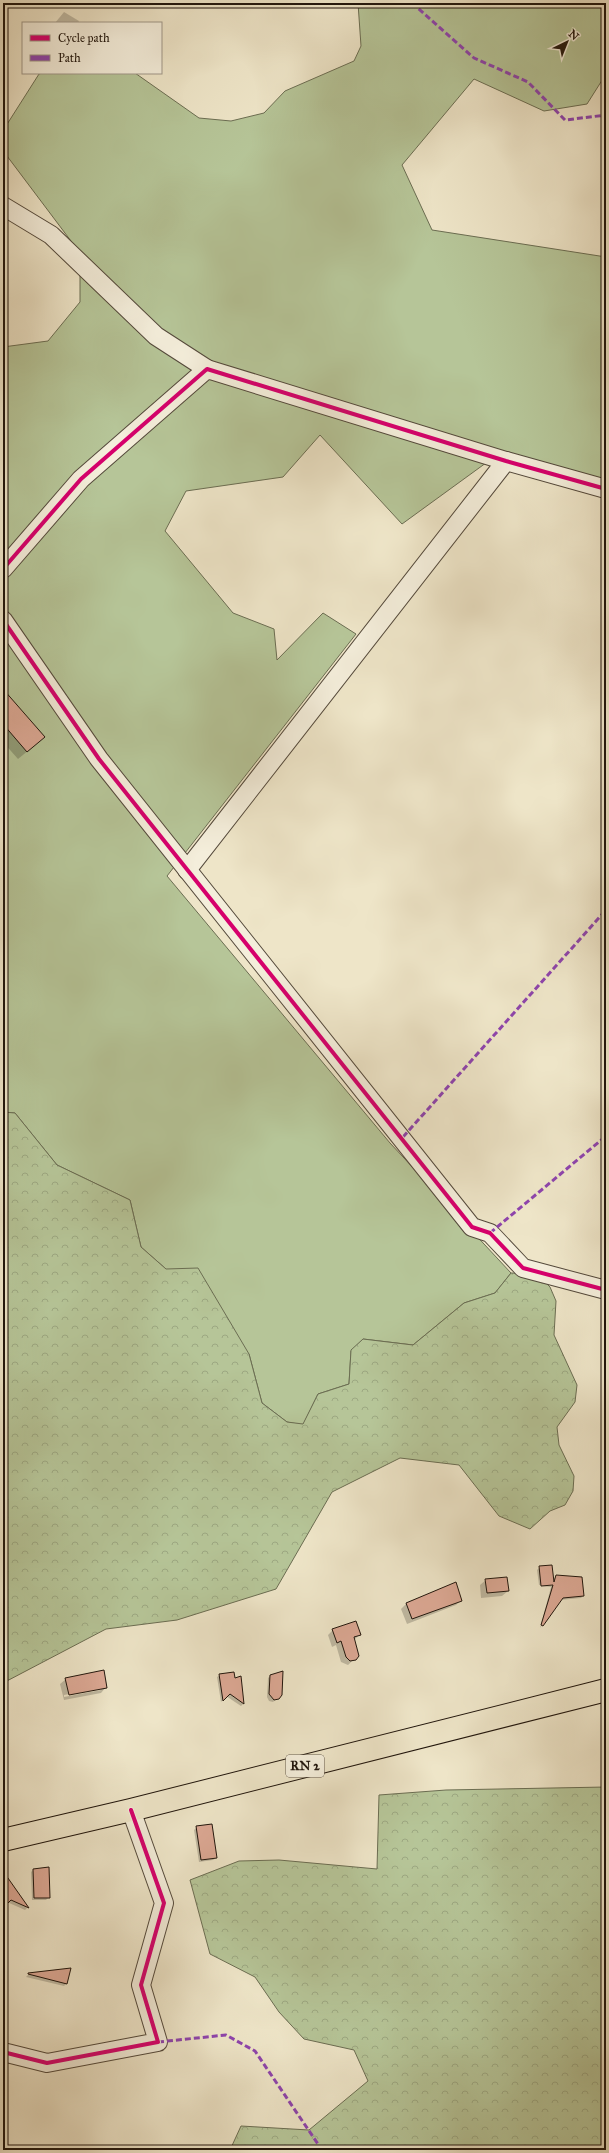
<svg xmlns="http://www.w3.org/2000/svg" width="609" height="2153" font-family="'IM FELL Great Primer',serif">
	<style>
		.grass { fill: #b6c598; stroke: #6b6d52 }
		.forest { fill: url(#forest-crowns); stroke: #6b6d52 }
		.shadow { fill: #0003; fill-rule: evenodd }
		.building { fill: #dca894; stroke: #20150c }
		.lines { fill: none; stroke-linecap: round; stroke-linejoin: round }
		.minor-casing { stroke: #54493b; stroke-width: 20 }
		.primary-casing { stroke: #20150c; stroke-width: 24 }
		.minor { stroke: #f4eedb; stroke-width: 18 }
		.primary { stroke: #eee5c8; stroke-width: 22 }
		.quiet { stroke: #8e44ad; stroke-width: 3; stroke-dasharray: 6 3; stroke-linecap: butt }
		.cycleway-casing { stroke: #f4eedb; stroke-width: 6 }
		.cycleway { stroke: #d6006c; stroke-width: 4 }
		.labels { text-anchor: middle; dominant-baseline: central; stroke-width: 3.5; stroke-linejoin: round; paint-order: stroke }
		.shield { fill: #f4eedb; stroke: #60564a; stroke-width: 1 }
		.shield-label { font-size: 13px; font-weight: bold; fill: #20150c }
	</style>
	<defs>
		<pattern id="forest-crowns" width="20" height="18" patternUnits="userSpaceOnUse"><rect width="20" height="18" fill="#b6c598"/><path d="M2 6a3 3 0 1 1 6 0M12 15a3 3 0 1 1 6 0" fill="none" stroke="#9ca882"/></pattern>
	</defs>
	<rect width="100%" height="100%" fill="#eee5c8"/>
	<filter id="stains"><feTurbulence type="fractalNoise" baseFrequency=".005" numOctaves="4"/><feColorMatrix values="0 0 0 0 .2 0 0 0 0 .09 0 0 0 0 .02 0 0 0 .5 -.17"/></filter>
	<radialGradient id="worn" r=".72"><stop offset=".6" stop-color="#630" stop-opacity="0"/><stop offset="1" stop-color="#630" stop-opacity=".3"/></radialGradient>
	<path class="grass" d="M358 3H606V74L587 104 544 111 474 79 402 165 432 230 606 257V483L501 452 402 524 320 435 283 477 186 491 165 531 233 613 274 629 277 660 323 613 356 634 167 876 390 1143 511 1273 495 1293 464 1303 413 1345 363 1339 351 1351 349 1384 318 1394 303 1425 287 1422 262 1403 249 1354 166 1269 141 1247 130 1200 57 1165 15 1113 3 1112V347L48 341 80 302V253L4 152V129L39 74 42 73H135L199 118 231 121 264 113 285 91 354 61 361 46Z"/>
	<g class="forest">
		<path d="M3 1112 15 1113 57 1165 130 1200 141 1247 166 1269 198 1268 249 1354 262 1403 287 1422 303 1424 318 1394 349 1384 351 1350 363 1339 413 1345 464 1303 495 1293 511 1273 537 1274 550 1287 556 1301 554 1335 577 1385 575 1402 557 1427 559 1445 574 1476 573 1491 565 1505 550 1511 530 1529 499 1516 459 1465 400 1458 332 1492 276 1589 177 1620 106 1629 3 1683Z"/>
		<path d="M606 1787V2150H582L555 2147 552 2150H230L241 2126 309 2130 368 2081 354 2050 304 2039 279 2012 255 1977 210 1954 190 1880 239 1861 279 1860 377 1869 379 1795 446 1790Z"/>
	</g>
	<g class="shadow">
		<path d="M64 12 79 21 78 23H55Z"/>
		<path d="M3 690 35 745 18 759 3 742Z"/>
		<path d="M540 1567 553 1580 556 1576 583 1596 581 1598 560 1600 540 1628 551 1587H539L552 1586V1584L539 1585 537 1570Z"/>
		<path d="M486 1580 508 1591 502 1596 481 1598 480 1585Z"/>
		<path d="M456 1584 461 1600 456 1605 407 1624 401 1609 406 1604Z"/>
		<path d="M333 1630 360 1634 354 1640 353 1660 348 1665 341 1662 336 1645 332 1647 328 1635Z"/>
		<path d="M220 1675 234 1679 240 1677 243 1704 241 1706 226 1696 221 1702 217 1677Z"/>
		<path d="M270 1676 281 1694 273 1702 269 1701 267 1697 268 1678Z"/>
		<path d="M66 1679 106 1687 101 1693 64 1700 60 1684ZM101 1688V1690L64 1697V1695Z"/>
		<path d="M197 1827 216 1858 213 1860 199 1862 194 1830Z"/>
		<path d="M33 1870 49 1897 46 1900H32L31 1872Z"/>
		<path d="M3 1872 27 1908 25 1910 7 1902 3 1907Z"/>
		<path d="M70 1969 66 1984 64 1986 26 1977 29 1974Z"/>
	</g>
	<g class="building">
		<path d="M3 689 45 737 27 752 3 724Z"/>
		<path d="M552 1565 554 1582 556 1575 582 1577 584 1596 563 1598 543 1626 541 1625 553 1585 541 1586 539 1566Z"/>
		<path d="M507 1577 509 1591 487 1593 485 1579Z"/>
		<path d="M456 1582 462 1601 412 1619 406 1603Z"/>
		<path d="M356 1621 361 1635 354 1637 359 1656 356 1660 350 1661 346 1657 341 1641 337 1643 332 1629Z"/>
		<path d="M104 1670 107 1688 69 1695 65 1678Z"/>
		<path d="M283 1671 282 1695 279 1699 274 1700 269 1694 270 1675Z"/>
		<path d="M234 1672 235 1678 241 1676 244 1704 230 1694 223 1701 219 1674Z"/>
		<path d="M212 1824 217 1858 201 1860 196 1826Z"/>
		<path d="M49 1867 50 1898H34L33 1869Z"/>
		<path d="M3 1871 29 1908 11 1900 3 1908Z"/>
		<path d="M71 1968 67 1984 28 1974V1973Z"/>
	</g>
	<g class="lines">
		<g class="minor-casing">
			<g id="minor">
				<path d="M3 206 51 235 156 336 207 369"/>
				<path d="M3 569 81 479 207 369 506 461 606 489"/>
				<path d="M3 620 99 759 472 1227 490 1233 523 1268 606 1290"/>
				<path d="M187 870 506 461"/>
				<path d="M3 2052 47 2063 158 2042 141 1985 164 1903 131 1810"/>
			</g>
		</g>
		<g class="primary-casing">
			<path id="primary" d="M3 1840 131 1810 606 1690"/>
		</g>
		<use href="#minor" class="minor"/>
		<use href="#primary" class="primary"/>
		<g class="quiet">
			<path d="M412 3 474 58 528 82 565 120 606 115"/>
			<path d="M403 1137 606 910"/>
			<path d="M490 1233 606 1136"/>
			<path d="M158 2042 226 2035 255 2051 322 2150"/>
		</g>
		<g class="cycleway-casing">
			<g id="cycleway">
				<path d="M3 569 81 479 207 369 506 461 606 489"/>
				<path d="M3 620 99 759 472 1227 490 1233 523 1268 606 1290"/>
				<path d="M3 2052 47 2063 158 2042 141 1985 164 1903 131 1810"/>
			</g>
		</g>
		<use href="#cycleway" class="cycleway"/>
	</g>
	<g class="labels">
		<rect class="shield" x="286" y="1755" width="38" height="22" rx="3"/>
		<g class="shield-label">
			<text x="305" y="1766">RN 2</text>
		</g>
	</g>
	<rect width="609" height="2153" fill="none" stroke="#eee5c8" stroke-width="16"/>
	<rect x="4" y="4" width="601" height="2145" fill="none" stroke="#20150c" stroke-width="2"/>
	<rect x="8" y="8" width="593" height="2137" fill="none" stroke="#20150c"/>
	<rect x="22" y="22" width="140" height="52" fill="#f4eedb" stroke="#9f9788"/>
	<rect x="30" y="35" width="20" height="6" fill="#d6006c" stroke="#9f9788"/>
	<text x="58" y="42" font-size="12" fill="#20150c">Cycle path</text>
	<rect x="30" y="55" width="20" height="6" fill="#8e44ad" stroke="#9f9788"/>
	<text x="58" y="62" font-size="12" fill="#20150c">Path</text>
	<g transform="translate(567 42) rotate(43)" stroke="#f4eedb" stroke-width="3" paint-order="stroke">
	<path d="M0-3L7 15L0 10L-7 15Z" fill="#20150c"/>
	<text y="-6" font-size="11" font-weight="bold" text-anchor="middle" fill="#20150c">N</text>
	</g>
	<rect width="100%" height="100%" filter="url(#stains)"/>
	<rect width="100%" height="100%" fill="url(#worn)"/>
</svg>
